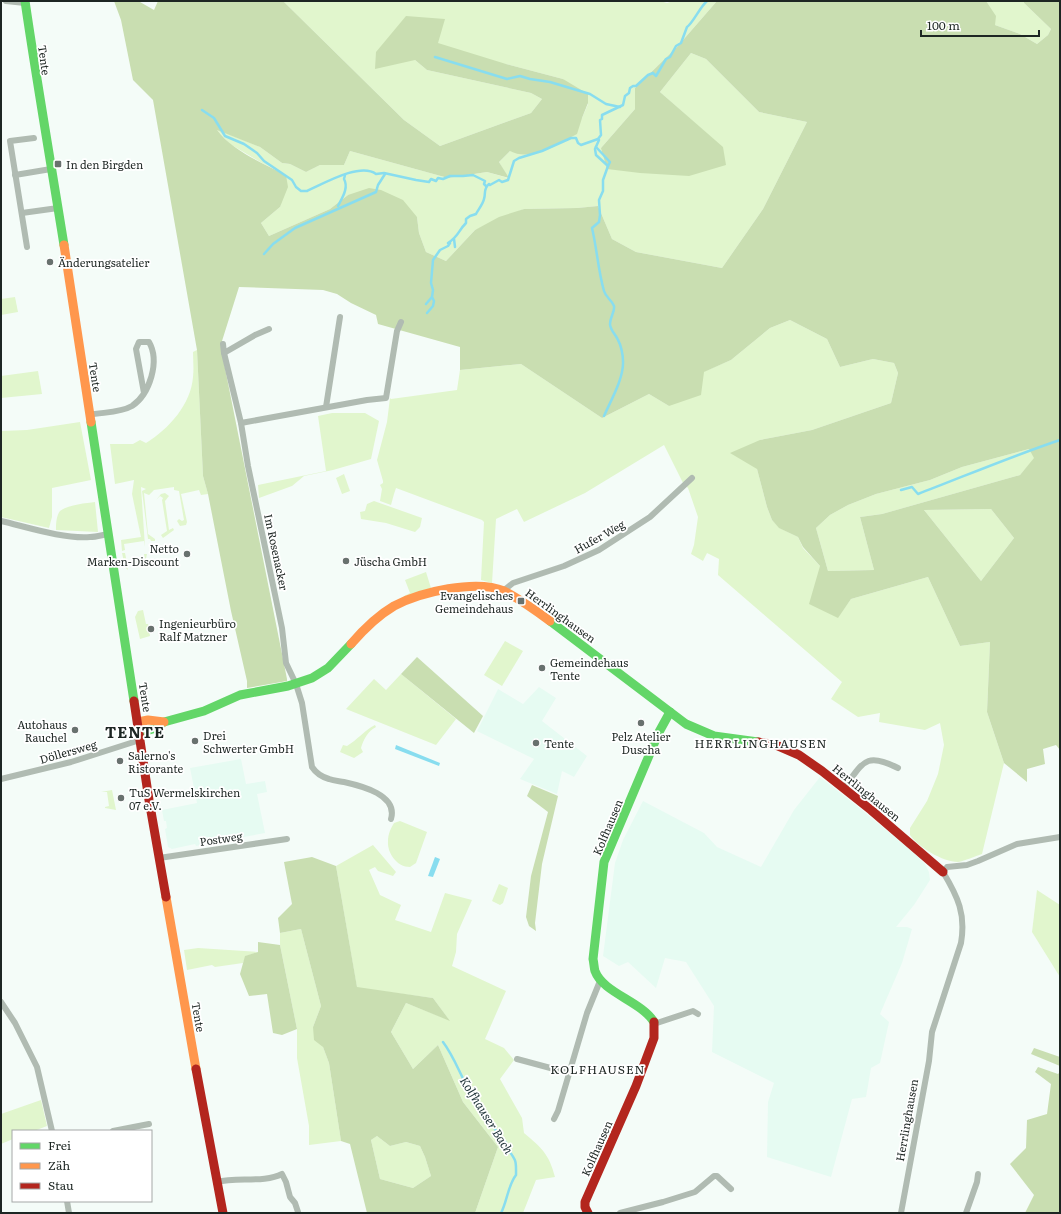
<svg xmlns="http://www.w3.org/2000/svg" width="1061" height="1214" font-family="Literata,serif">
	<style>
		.built { fill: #e6fbf2 }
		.green { fill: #e1f6cd }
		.forest { fill: #c9deb1; fill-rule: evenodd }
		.water { fill: #88ddef }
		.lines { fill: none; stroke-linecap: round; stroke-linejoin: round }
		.stream { stroke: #88ddef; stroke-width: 2.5 }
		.street { stroke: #b0bbb2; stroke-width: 6 }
		.fast { stroke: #63d668; stroke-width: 9 }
		.slow { stroke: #ff974d; stroke-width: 9 }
		.jam { stroke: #b3261e; stroke-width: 9 }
		.poi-dot { fill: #68716e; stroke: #fff; stroke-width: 1.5 }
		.labels { text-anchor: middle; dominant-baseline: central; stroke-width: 3.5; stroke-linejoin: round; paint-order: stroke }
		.street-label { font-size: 11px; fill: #1d2623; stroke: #fff }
		.poi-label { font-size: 11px; fill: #1d2623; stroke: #fff; text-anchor: start }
		.neighbourhood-label { font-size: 12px; letter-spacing: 1px; fill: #1d2623; stroke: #fff }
		.water-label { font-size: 12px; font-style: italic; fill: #1a2f34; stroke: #fff }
		.district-label { font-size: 15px; font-weight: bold; letter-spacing: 1px; fill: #1d2623; stroke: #fff }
	</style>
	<rect width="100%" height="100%" fill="#f4fcf8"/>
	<g class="built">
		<path d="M539 687 556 698 542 721 587 756 574 777 562 771 557 794 520 779 534 759 477 731 498 689 523 704Z"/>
		<path d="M241 759 246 784 265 781 267 792 257 794 265 833 212 843 211 841 205 842V844L196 846 195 844 172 849 168 847 165 829 167 828 166 821H164L162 810 197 803 190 768Z"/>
		<path d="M820 777 857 806 914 853 925 864 929 872 930 880 914 905 896 927H907L912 929 902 963 880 1014 889 1022 880 1063 871 1068 866 1097 852 1099 831 1177 767 1157 768 1102 774 1083 712 1052 714 1006 686 962 665 958 656 988 628 962 619 966 603 956 615 863 623 840 643 801 704 833 717 847 761 867 794 810Z"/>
	</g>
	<g class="green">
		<path d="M283 1H660L667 3 673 1H717L677 47 635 88V109L601 148 722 147 660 92 691 53 706 59 759 112 807 122 763 209 722 268 636 252 612 239 598 206 577 208 524 209 475 230 446 261 426 252 419 233 417 217 348 195 330 209 269 236 261 223 280 207 286 175 262 163 230 144 216 129 260 147 282 163 290 164 306 172 320 165H344L350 151 448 178 487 172 508 178 499 162 510 151 582 118 588 104 563 79 506 64 415 60 427 70 531 93 542 99 531 113 440 146 404 120Z"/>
		<path d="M986 1H1024V3L1051 29 1048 35 1037 44 1020 34 995 25Z"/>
		<path d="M15 297 18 312 1 315V299Z"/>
		<path d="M790 320 827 339 840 367 873 359 894 363 898 373 891 403 812 430 760 440 757 469 767 507 772 520 780 528 798 537 803 548 820 566 838 617 851 599 928 577 960 646 990 642 987 712 1004 763 982 854C975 856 965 861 958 862 943 862 918 847 910 835V828L927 801 938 774 944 745 940 723 925 730 879 722 880 713 858 717 831 699 842 682 718 575 719 559 707 553 703 561 691 554 694 545 698 517 688 488 683 483 664 445 585 493 524 522 517 509 496 519 492 583 481 580 484 522 482 520 396 488 394 494 391 505 380 501 382 489 380 485 383 483V481L377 460 387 422 390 398 391 399 457 390 460 370 521 364 602 418 649 394 669 406 703 372 731 360 770 328Z"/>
		<path d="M197 350 203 476 208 494 201 495 199 490 181 494 187 522 186 525 180 526 177 521 179 519 182 521 184 520 179 491 174 490V487L154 490 149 495 144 493 148 534 155 539V541H151L150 539H148L142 491 146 489 141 487 145 547 144 541 124 544 125 550 122 551 121 540 141 537 132 494 134 480 115 484 110 444H133L140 440 146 443C169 429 191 404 193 377 194 368 193 360 193 352Z"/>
		<path d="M38 371 42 394 1 398V376Z"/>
		<path d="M332 413H365L379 421 371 459 333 470 304 476 292 486 259 498 258 485 326 471 318 416Z"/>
		<path d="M80 422 91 480 52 488V517L49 528 1 517V431L27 430Z"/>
		<path d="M1029 449 1035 458 1020 475 882 514 860 517 874 570 828 571 816 528 830 515 848 505 876 494 930 480 962 467Z"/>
		<path d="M344 474 350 491 342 494 336 478Z"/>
		<path d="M165 493 169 496 165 501 169 530 173 528 174 530 163 538 161 535 167 531 162 500 163 498 160 496 156 500 161 494Z"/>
		<path d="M374 501 422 518 420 527 415 532 386 523 361 519 360 512 365 511 367 504Z"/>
		<path d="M95 502 98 532 56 530C56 525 56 516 60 511 67 505 86 503 95 502Z"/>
		<path d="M991 509 1014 538 981 581 924 510Z"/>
		<path d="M122 553H125L127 563 145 560 144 554H147L145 563 141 568 140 563 127 565 128 570 125 567Z"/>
		<path d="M426 572 431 588 404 598V596L410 593 405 580Z"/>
		<path d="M143 610 146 624H148L150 636 140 639 135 617 138 611Z"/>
		<path d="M505 641 523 651 502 686 484 675Z"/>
		<path d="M401 674 456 719 436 745 346 709 374 679 386 690Z"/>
		<path d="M375 725 376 727C368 731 363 740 361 748L363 752 354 758 340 752 343 745 347 746C357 740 365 730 375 725Z"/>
		<path d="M112 790 116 810 105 808V807L109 806 107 792H101Z"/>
		<path d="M400 821 427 832 416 863 410 867C397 867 387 853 388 841 388 834 391 828 394 823Z"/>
		<path d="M373 845 396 872 393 876 378 871 375 867 369 870 380 895 401 905 395 920 431 932 445 893 472 900 457 934 456 952 452 966 506 991 485 1039 504 1048 514 1060 500 1079 522 1118 524 1133C542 1148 549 1154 555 1177L536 1180 523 1213H475L498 1147 463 1102 438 1045 413 1069 391 1032 406 1003 449 1020 433 998 357 988 336 866Z"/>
		<path d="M499 884 508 888 503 903 500 905 492 901Z"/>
		<path d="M1037 890 1060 905V977L1032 932Z"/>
		<path d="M301 929 321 1006 313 1027 323 1047 329 1063 341 1141 309 1145V1126L297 1058V1029L280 945V933Z"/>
		<path d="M198 948 258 952 246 956 243 963 215 967 212 965 187 970 184 950Z"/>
		<path d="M41 1100 47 1126 34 1131H13V1139L1 1144V1114Z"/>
		<path d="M377 1136 390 1146 406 1142 420 1146 425 1157 431 1176 413 1188 380 1179 371 1140Z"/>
	</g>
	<g class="forest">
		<path d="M114 1H140V2L154 10 158 1H283L404 120 440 146 531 113 542 99 531 93 427 70 415 60 375 69 376 52 406 16 445 19 438 43 506 64 563 79 588 94V103L582 118 577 134C558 144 531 162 510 151L499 162 509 178 487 172 448 178 350 151 344 165H320L306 172 290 164 282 163 260 147 217 130C233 151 262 163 286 175L288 187 280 207 261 223 269 236 330 209 348 195 369 188 381 190 403 200 417 217 419 233 426 252 446 261 475 230 499 217 524 209 577 208 598 206 612 239 636 252 722 268 763 209 807 122 759 112 706 59 691 53 660 92 723 147 726 165 689 176 640 173 607 169 601 148 635 109V88L677 47 717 1H986L996 16 995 25 1020 34 1037 44 1048 35 1051 29 1024 3V1H1060V750L1056 745 1043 749 1045 764 1027 769V782L1004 763 987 712 990 642 960 646 928 577 851 599 838 618 809 604 820 566 803 547 798 537 779 528 772 520 767 507 757 469 730 453 760 440 812 430 891 403 898 373 894 363 873 359 840 367 827 339 790 320 770 328 731 360 704 372 701 395 669 406 649 394 602 418 521 364 460 370V347L378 324 376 315 351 303 337 294 323 290 239 287 222 341 223 358 287 679V681L247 688V681L231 611 208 494 203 476 197 350 153 100 133 80 121 20ZM1029 449 1034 458 1020 475 882 514 860 517 874 570 828 571 816 528 830 515 848 505 876 494 930 480 962 467ZM991 509 1014 538 981 581 924 510Z"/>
		<path d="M417 657 483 716 474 733 401 674Z"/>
		<path d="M532 785 558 796 542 864 535 923 536 931 529 926 526 917 531 876 548 812 527 796Z"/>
		<path d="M312 857 336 866 357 987 433 998 450 1021 406 1003 391 1032 413 1069 438 1045 463 1102 498 1147 475 1213H367L350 1144 341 1141 329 1063 323 1047 314 1040 313 1027 321 1006 301 929 280 933 278 918 292 904 284 862ZM377 1136 390 1146 406 1142 420 1146 425 1157 431 1176 413 1188 380 1179 371 1140Z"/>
		<path d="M258 942 280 945 297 1029 282 1035 273 1033 267 994 249 996 240 974 245 956 258 952Z"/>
		<path d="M1034 1048 1060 1057V1066L1031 1054Z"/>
		<path d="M1038 1067 1058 1074 1060 1072V1213H1025L1034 1195 1010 1164 1026 1148 1027 1120 1047 1114 1051 1084 1035 1072Z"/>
	</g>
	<g class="water">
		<path d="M396 745 440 763 439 766 395 749Z"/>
		<path d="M435 857 440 859 433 877 428 876Z"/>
	</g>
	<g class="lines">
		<g class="stream">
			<path d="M435 57 507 79 520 76 530 79 550 82 590 94 606 104 620 107"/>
			<path d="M202 110 214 118 225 136 244 144 257 153 264 161 292 180 296 187 301 191H307C323 184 360 162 376 174L384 173 416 180 429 182 431 179 436 181 438 178 443 179 450 176H463L473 175 485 181 484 184 486 186"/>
			<path d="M598 139 599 140 595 149 596 155 608 166 603 180V191L599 200 600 215 599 222 592 228C597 249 598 270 604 291 606 298 612 300 614 306 615 312 610 317 610 324 610 330 616 335 618 340 621 345 623 355 623 361 624 378 611 400 604 416"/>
			<path d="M596 147 610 162 608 166"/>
			<path d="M338 206C342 198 349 188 344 179L345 175"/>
			<path d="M454 239 455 247"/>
			<path d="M448 243C459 236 458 231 466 223V219L470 216 476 214C478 210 483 204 484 199 486 193 483 189 489 184L490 185 499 180 502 182 508 180 514 161 519 158 542 151 571 138H576L578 143 581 145 598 139 601 135 600 120 602 119V115L623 105 625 96 629 93 630 88 633 86H636L648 75 653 73 656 76 666 59 670 57 676 46 681 43 687 27C693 23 700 7 707 1"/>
			<path d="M264 254 273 244 295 228 376 192 378 185 385 174"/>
			<path d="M426 304 432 297 433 290 431 283 433 260 440 250 448 246 450 243"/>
			<path d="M427 313 433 306 434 301 432 297"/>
			<path d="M901 490 912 487 918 494C965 476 1012 456 1060 440"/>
			<path d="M443 1042C456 1059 461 1079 473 1096 482 1109 490 1122 499 1135 504 1139 508 1145 509 1151 517 1161 516 1163 516 1175 508 1185 507 1202 501 1213"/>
		</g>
		<g class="street">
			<path d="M6 1 25 3"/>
			<path d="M15 175 51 169"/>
			<path d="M22 213 58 208"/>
			<path d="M27 247 10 141 34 138"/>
			<path d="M223 344 224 353 255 335 269 329"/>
			<path d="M224 353 241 423 248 466 282 628 286 663 296 684 302 703 312 767C316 773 322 777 329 779 334 781 339 781 344 782 362 786 398 795 391 819"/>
			<path d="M326 407 340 317"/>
			<path d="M89 415C103 412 120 413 132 406 150 394 160 361 149 342H139L136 349 144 393"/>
			<path d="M241 423 367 400 386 398 397 331 401 322"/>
			<path d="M1 521C27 527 63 539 90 537 96 537 102 535 108 534"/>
			<path d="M503 591 513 583 564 566 599 550 650 517 692 478"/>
			<path d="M1 779 71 762 140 740"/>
			<path d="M844 788C863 763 865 751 898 768"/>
			<path d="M159 858 287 839"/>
			<path d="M1 1002 15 1023 37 1067 52 1131"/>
			<path d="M654 1024 693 1011 698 1014"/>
			<path d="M517 1059 569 1073"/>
			<path d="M554 1119 558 1111 587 1013 600 981"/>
			<path d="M113 1131 149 1124"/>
			<path d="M217 1182C237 1177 264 1183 282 1174L286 1182 290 1197 295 1203 298 1212"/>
			<path d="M67 1201 69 1213"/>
			<path d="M620 1213 663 1202 695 1192 714 1176H717L731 1189"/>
			<path d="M901 1213 929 1061 932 1032 961 943C966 914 958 897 943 872L947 867 967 865 978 861 1017 844 1060 837"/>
			<path d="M966 1213 977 1182 978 1174"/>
		</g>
		<g class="fast">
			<path d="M25 1C37 83 51 164 64 245"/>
			<path d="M91 422 134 701"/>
			<path d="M550 621 686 724 714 736 758 742"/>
			<path d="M139 733 156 728 164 722 204 711 240 695 288 686 312 678 328 668 351 644"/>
			<path d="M654 1022C641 1001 603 993 595 971 594 968 594 963 593 959L604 862 659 732 670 712"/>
		</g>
		<g class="slow">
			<path d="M64 245 91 422"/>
			<path d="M351 644C364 629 377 616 394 606 420 592 476 579 504 591 520 599 535 610 550 621"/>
			<path d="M138 722 148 720 164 722"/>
			<path d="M166 897 196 1069"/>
		</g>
		<g class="jam">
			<path d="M134 701 149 800 166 897"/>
			<path d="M758 742 776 745 799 755 822 771 871 810 943 872"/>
			<path d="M196 1069 223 1213"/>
			<path d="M588 1213 585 1207V1202L636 1086 654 1038V1022"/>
		</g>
	</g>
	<g class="poi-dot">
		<rect x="54" y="160" width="8" height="8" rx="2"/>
		<circle cx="50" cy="262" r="4"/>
		<circle cx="187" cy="554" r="4"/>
		<circle cx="346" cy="561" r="4"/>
		<rect x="517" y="597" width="8" height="8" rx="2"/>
		<circle cx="151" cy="629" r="4"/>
		<circle cx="542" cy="668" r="4"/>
		<circle cx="641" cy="723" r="4"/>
		<circle cx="75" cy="730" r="4"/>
		<circle cx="195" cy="741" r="4"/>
		<circle cx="536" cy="743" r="4"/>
		<circle cx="120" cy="761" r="4"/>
		<circle cx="121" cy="798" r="4"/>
	</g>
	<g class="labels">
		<g class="street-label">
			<text transform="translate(45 60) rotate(82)">Tente</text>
			<text transform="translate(96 377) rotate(81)">Tente</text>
			<text transform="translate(599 536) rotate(-29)">Hufer Weg</text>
			<text transform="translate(277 552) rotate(78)">Im Rosenacker</text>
			<text transform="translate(561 615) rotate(36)">Herrlinghausen</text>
			<text transform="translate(146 697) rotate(81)">Tente</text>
			<text transform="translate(68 751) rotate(-16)">Döllersweg</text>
			<text transform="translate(867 792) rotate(39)">Herrlinghausen</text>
			<text transform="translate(607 827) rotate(-67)">Kolfhausen</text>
			<text transform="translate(221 838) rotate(-8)">Postweg</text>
			<text transform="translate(199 1017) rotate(80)">Tente</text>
			<text transform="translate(906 1120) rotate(-80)">Herrlinghausen</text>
			<text transform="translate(596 1148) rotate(-66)">Kolfhausen</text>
		</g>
		<g class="poi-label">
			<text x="66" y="164">In den Birgden</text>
			<text x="58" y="262">Änderungsatelier</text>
			<text x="179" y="548" text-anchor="end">Netto<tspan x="179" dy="13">Marken-Discount</tspan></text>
			<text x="354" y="561">Jüscha GmbH</text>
			<text x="513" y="595" text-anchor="end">Evangelisches<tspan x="513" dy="13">Gemeindehaus</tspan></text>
			<text x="159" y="623">Ingenieurbüro<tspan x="159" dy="13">Ralf Matzner</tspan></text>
			<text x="550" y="662">Gemeindehaus<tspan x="550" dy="13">Tente</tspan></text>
			<text x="67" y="724" text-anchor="end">Autohaus<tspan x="67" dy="13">Rauchel</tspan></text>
			<text x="203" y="735">Drei<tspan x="203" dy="13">Schwerter GmbH</tspan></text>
			<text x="641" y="736" text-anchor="middle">Pelz Atelier<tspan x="641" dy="13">Duscha</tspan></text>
			<text x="544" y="743">Tente</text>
			<text x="128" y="755">Salerno's<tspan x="128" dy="13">Ristorante</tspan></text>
			<text x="129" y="792">TuS Wermelskirchen<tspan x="129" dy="13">07 e.V.</tspan></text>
		</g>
		<g class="neighbourhood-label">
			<text x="761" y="743">HERRLINGHAUSEN</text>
			<text x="598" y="1069">KOLFHAUSEN</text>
		</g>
		<g class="water-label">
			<text transform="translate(487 1115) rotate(58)">Kolfhauser Bach</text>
		</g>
		<g class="district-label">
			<text x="135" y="731">TENTE</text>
		</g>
	</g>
	<rect width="1061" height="1214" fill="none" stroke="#1d2623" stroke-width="4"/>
	<rect x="12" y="1130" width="140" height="72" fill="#ffffff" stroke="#a5a8a7"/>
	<rect x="20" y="1143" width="20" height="6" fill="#63d668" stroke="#a5a8a7"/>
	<text x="48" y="1150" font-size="12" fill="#1d2623">Frei</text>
	<rect x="20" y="1163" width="20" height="6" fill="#ff974d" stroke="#a5a8a7"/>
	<text x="48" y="1170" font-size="12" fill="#1d2623">Zäh</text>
	<rect x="20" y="1183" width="20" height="6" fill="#b3261e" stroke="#a5a8a7"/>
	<text x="48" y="1190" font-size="12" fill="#1d2623">Stau</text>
	<path d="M921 30v6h118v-6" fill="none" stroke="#1d2623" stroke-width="2"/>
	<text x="927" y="30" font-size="12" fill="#1d2623" stroke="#ffffff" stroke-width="3" paint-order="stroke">100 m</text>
</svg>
